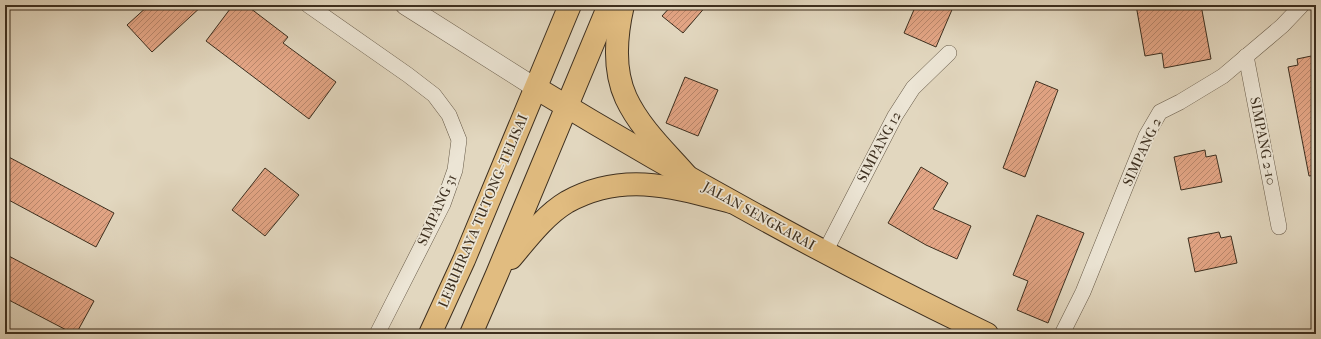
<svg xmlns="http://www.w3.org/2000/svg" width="1321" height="339" font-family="'IM FELL French Canon',serif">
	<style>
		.building { fill: url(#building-hatch); stroke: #3d2f1f }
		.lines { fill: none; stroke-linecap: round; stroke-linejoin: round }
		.minor-casing { stroke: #665947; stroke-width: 16 }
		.tertiary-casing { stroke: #665947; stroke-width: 20 }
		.primary-casing { stroke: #3d2f1f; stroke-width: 24 }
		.trunk-casing { stroke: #3d2f1f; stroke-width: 24 }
		.minor { stroke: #ece5d5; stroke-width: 15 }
		.tertiary { stroke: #ece5d5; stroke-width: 19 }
		.primary { stroke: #e1bc80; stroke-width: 22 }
		.trunk { stroke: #e1bc80; stroke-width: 22 }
		.labels { text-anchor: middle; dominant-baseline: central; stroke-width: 3.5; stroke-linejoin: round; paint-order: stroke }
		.street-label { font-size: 14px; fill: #3d2f1f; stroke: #ece5d5 }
	</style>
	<defs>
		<pattern id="building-hatch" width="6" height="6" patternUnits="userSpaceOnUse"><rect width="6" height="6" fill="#e3a585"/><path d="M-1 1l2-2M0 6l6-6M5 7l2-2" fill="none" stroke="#b9876c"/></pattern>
	</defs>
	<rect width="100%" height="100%" fill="#e2d7bf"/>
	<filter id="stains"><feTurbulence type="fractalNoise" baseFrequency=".005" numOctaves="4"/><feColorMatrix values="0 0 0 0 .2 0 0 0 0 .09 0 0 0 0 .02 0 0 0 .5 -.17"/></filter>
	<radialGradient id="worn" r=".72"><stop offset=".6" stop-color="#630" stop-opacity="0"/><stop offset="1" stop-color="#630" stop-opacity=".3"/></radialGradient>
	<g class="building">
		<path d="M149 5H203L152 52 127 25Z"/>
		<path d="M233 5H246L288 37 283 43 336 82 309 119 206 41Z"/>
		<path d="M672 5H707L683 33 662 16Z"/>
		<path d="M916 5H954L936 47 904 33Z"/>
		<path d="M1136 5H1201L1211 59 1164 68 1162 53 1145 56Z"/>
		<path d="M1316 55V175L1309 176 1288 67 1298 65 1297 59Z"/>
		<path d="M685 77 718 90 698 136 666 123Z"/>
		<path d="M1036 81 1058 90 1025 177 1003 168Z"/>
		<path d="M1205 150 1206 157 1216 155 1222 182 1181 190 1174 157Z"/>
		<path d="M5 155 114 213 96 247 5 198Z"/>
		<path d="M921 167 948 183 933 209 971 226 957 259 926 245 888 223Z"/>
		<path d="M265 168 299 195 265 236 232 210Z"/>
		<path d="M1037 215 1084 233 1048 323 1017 310 1028 281 1013 275Z"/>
		<path d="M1219 232 1221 238 1231 236 1237 263 1195 272 1188 238Z"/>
		<path d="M5 254 94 301 76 334H74L5 298Z"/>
	</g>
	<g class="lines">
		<g class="minor-casing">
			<g id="minor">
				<path d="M308 5 408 75 434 95 449 115 459 140 455 170 443 204 377 334"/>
				<path d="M1246 56 1279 227"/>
				<path d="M825 252 895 116 913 88 949 53"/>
				<path d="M1062 334 1083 292 1146 136 1160 112 1180 102 1223 76 1282 26 1302 5"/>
			</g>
		</g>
		<g class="tertiary-casing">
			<path id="tertiary" d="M405 5 536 88"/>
		</g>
		<g class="primary-casing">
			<path id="primary" d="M536 88C683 177 833 260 987 334"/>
		</g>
		<g class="trunk-casing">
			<g id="trunk">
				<path d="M623 5C616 35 613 70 626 98 640 128 665 151 686 175"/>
				<path d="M511 258C527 239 545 215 567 202 623 171 674 187 731 202"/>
				<path d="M430 334 464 260 570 5"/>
				<path d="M471 334 497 274 609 5"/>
			</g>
		</g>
		<use href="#minor" class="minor"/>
		<use href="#tertiary" class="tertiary"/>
		<use href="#primary" class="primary"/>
		<use href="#trunk" class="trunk"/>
	</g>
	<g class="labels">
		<g class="street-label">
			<text transform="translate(1263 141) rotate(79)">SIMPANG 2-10</text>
			<text transform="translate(879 147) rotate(-62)">SIMPANG 12</text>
			<text transform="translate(1142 152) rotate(-65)">SIMPANG 2</text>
			<text transform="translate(437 210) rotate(-66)">SIMPANG 31</text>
			<text transform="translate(483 211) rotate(-67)">LEBUHRAYA TUTONG–TELISAI</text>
			<text transform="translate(759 216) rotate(29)">JALAN SENGKARAI</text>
		</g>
	</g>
	<rect width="1321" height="339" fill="none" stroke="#e2d7bf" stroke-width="20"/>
	<rect x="6" y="6" width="1309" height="327" fill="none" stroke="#3d2f1f" stroke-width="2"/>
	<rect x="10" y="10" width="1301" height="319" fill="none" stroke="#3d2f1f"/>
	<rect width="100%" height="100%" filter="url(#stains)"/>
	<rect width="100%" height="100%" fill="url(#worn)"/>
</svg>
